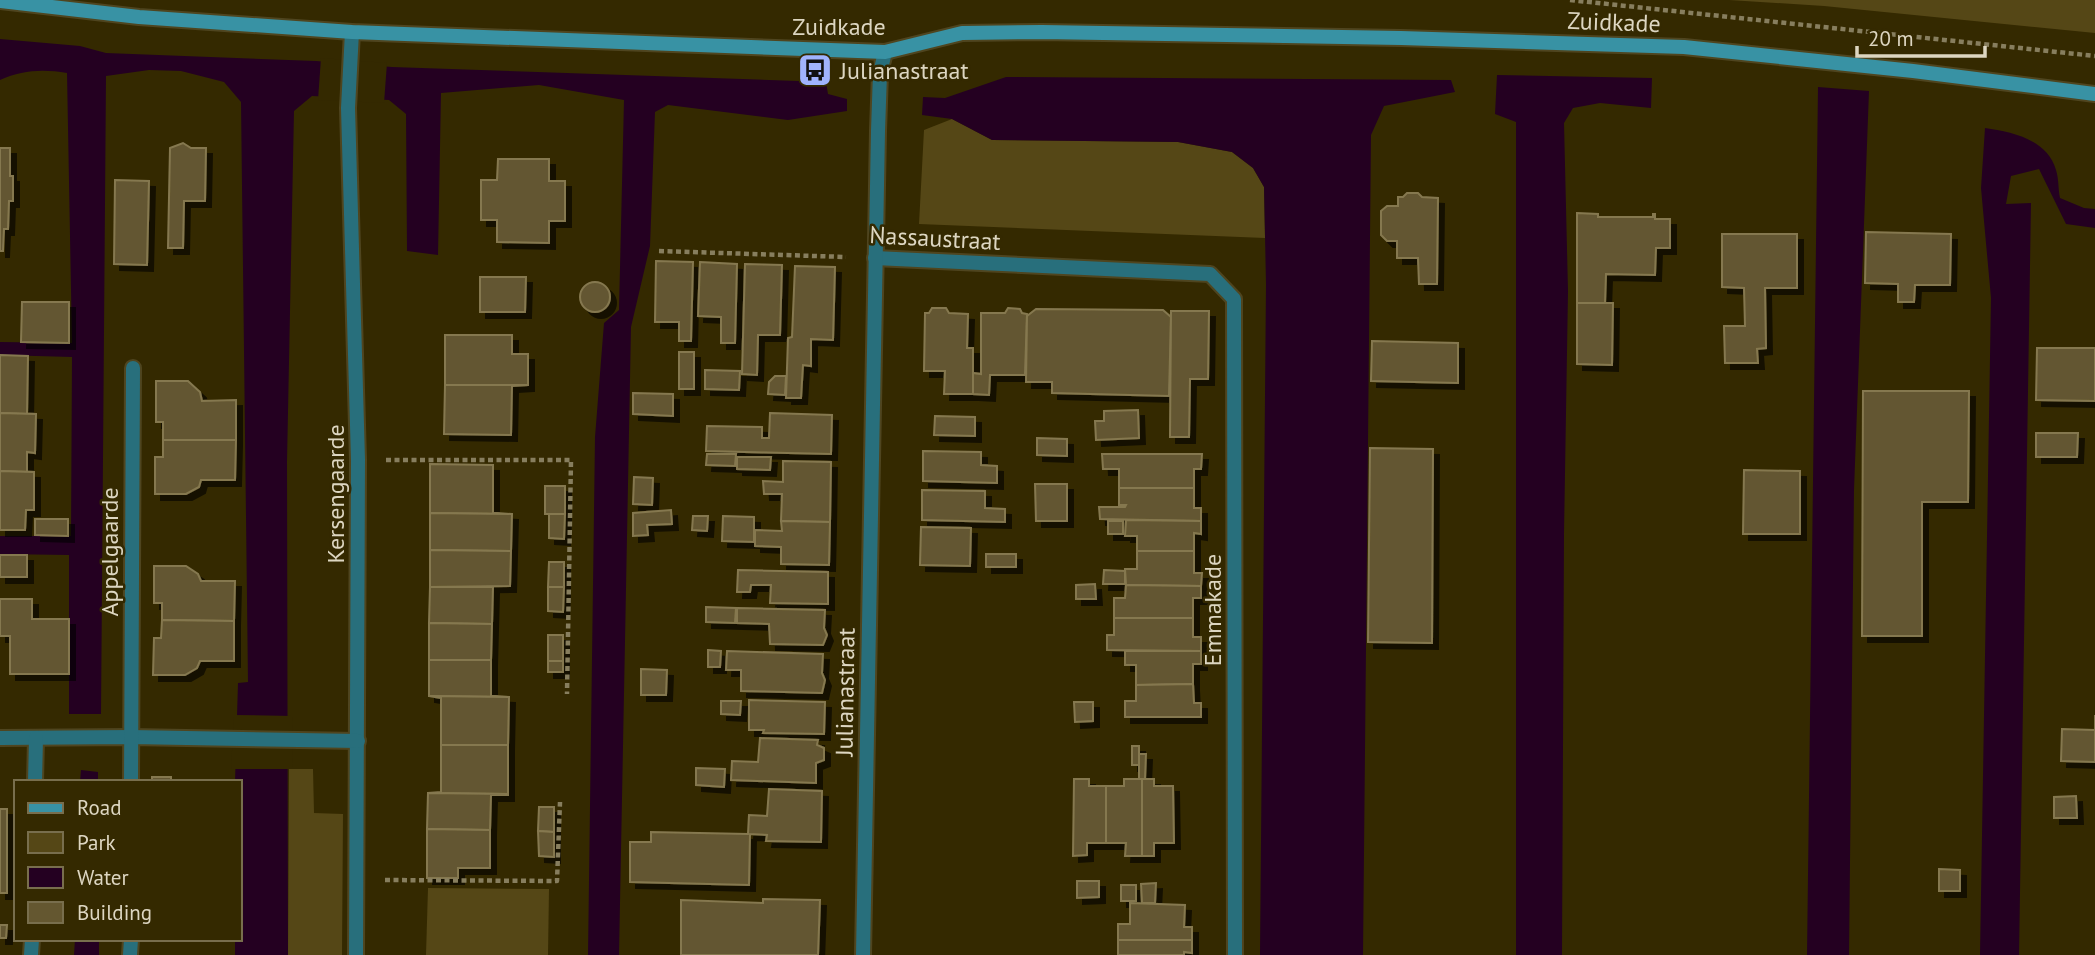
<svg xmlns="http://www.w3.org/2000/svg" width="2095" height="955" font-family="'PT Sans',sans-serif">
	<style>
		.green { fill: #554716 }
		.water { fill: #240021 }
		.pier { fill: #342900 }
		.building { fill: #645730; stroke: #857850; stroke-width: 2; filter: url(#shadow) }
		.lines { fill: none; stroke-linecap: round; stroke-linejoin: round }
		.street-casing { stroke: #4f451f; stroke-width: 18 }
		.secondary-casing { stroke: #4f451f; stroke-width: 18 }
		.path { stroke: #877e5e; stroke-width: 4.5; stroke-dasharray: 5 3.5; stroke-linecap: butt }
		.street { stroke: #286f7c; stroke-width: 14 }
		.secondary { stroke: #3892a4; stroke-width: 14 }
		.labels { text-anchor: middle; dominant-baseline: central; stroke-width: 5; stroke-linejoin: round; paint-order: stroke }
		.street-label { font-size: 24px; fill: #ddd6c1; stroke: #342900 }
		.poi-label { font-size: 24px; fill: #ddd6c1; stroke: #342900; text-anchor: start }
	</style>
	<defs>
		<filter id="shadow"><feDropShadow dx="6" dy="6" stdDeviation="0" flood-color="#0009"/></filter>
	</defs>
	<rect width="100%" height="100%" fill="#342900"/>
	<g class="green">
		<path d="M1729 0H2095V33L1824 6Z"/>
		<path d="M952 119 992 140 1178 142 1232 152 1253 168 1264 187 1265 238 919 224 924 130Z"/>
		<path d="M289 769H313L314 813 343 814 342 955H288Z"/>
		<path d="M428 888 549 889 548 955H426Z"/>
	</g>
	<g class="water">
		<path d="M0 39 80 46 106 53 316 61 392 67 826 82 828 94 847 99V111L788 120 668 105 655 112 650 246 631 327 619 955H588L595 437 604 323 619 310 624 100 539 85 441 93 438 255 407 251 406 114 389 100 312 96 294 111 287 462 288 955H235V939H240V782H235L238 683 248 682 241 102 224 82 181 71 149 70 106 76 101 714H69V555L0 554V536H71L72 357 0 355V342L72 343 67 73C43 69 22 70 0 80Z"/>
		<path d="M1497 75 1652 78 1651 108 1600 103 1573 108 1564 123 1568 291 1564 534 1562 955H1516V122L1495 114Z"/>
		<path d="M1006 77 1451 80 1455 92 1384 106 1371 135 1363 955H1260L1266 284 1264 187 1253 168 1232 152 1178 142 992 140 952 119 922 115 923 97 945 98Z"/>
		<path d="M1818 87 1869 91 1854 490 1849 955H1807Z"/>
		<path d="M1985 128C2012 132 2047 139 2056 170 2059 179 2058 189 2060 198L2084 208 2095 209V228L2066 224 2039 169 2011 176 2006 204 2031 203 2019 955H1980L1991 298 1981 188Z"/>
		<path d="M81 770 98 772V782H80Z"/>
		<path d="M75 939H99V955H74Z"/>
	</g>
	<g class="pier">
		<path d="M321 58 387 63 384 103 318 100Z"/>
		<path d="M234 715 293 716 292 769H231Z"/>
	</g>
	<g class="building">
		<path d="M183 143 191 148H206L205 201H184L183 248H168L170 148Z"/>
		<path d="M0 148H10V176H13V201H9L8 229H4L3 251H0Z"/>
		<path d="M498 159H549V181H565V221H549V243L497 242V220H481V180H497Z"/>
		<path d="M115 180 149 181 147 265 114 264Z"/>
		<path d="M1407 193H1418L1422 197 1438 198 1437 284H1419L1418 258H1397V241H1387L1381 235V211L1387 206H1398V197H1403Z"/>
		<path d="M1577 213 1598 214V217H1653V214H1655V219H1670V248H1656L1655 275 1606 274 1605 303H1577Z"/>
		<path d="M1866 232 1951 234 1950 285H1915L1914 302H1898V284L1865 283Z"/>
		<path d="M1722 234H1797V288H1765L1766 348 1757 349 1758 363H1725L1724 326H1745L1744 288 1722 287Z"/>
		<path d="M656 261 693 262 691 341H679V322H655Z"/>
		<path d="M700 262 737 264 735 343H721V317L698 316Z"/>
		<path d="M745 264 782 265 780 335H758L757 375 742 374Z"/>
		<path d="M795 266 835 267 833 340 811 339V366L803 365 801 398H786L788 338 792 337Z"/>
		<path d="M480 277H526L525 312H480Z"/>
		<circle cx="595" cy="297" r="15"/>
		<path d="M22 302H69V343L21 342Z"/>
		<path d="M1577 303H1613L1612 365 1577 364Z"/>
		<path d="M932 308H946L949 313 968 314 967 348H973V394H944L945 371H924L925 313H929Z"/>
		<path d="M1008 308 1020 309 1022 313 1027 314 1025 375H990L989 395 973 394V373L981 374V313H1005Z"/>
		<path d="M1036 309 1163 310 1171 317 1169 396 1052 393V382H1026L1027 316Z"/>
		<path d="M1171 311H1209L1208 379H1190L1189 437H1170Z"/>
		<path d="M445 335H512V354H528V385H445Z"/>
		<path d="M1372 341 1458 343V383L1371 381Z"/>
		<path d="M2037 348H2095V401L2036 400Z"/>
		<rect x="679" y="352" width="15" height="37"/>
		<path d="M0 355 28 356 27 414 0 413Z"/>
		<path d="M705 370 740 371 739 390 705 389Z"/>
		<path d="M775 376H786L785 395 768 394 769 382Z"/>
		<path d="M156 381H188L200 392 202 401 236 400V440H163V422H156Z"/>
		<path d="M445 385H528L512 386 511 435 444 434Z"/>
		<path d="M1863 391H1969L1968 502H1922V636H1862Z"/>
		<path d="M633 393 673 394V416L633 414Z"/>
		<path d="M1138 410 1139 438 1096 440 1095 421H1104V411Z"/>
		<path d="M0 413 36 414 35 453 27 452V472L0 471Z"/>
		<path d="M770 413 832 415 831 454 706 451 707 426 762 427V438H769Z"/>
		<path d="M935 416 975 417V436L934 435Z"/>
		<path d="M2036 433H2078L2077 457H2036Z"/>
		<path d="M1037 438 1067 439V456L1037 455Z"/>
		<path d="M163 440H236L235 480H201L199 487 186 494H155V457H163Z"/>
		<path d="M1370 448 1433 449 1432 643 1368 642Z"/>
		<path d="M923 451 981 452V465L997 466V483L923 481Z"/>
		<path d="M707 454H736L735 466 706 465Z"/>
		<path d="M1102 454H1202L1201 469H1194V488H1119V469H1103Z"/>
		<path d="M737 457H771L770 470 737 469Z"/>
		<path d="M783 461 831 462 830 522 781 521 782 494H764L763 481 783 482Z"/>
		<path d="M430 464 493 465V513L512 514 430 513Z"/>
		<path d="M1744 470 1800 471V534H1743Z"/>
		<path d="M0 471 34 472V510H26L25 530H0Z"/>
		<path d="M634 477 653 478 652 505 633 504Z"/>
		<path d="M1035 484H1067V521H1036Z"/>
		<rect x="545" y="486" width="20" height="28"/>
		<path d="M1119 488H1194V508H1201V521L1100 519 1099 507H1125L1126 505H1119Z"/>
		<path d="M922 490 985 491V508L1005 509V522L922 520Z"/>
		<path d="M671 510 672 524 647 525 648 535 633 536V513Z"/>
		<path d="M430 513 512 514 511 551 430 550Z"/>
		<path d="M549 514H565L564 539 549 538Z"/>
		<path d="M693 516H708L707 531 692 530Z"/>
		<path d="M723 516 754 517V542L722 541Z"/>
		<path d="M35 519H68V536L35 535Z"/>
		<path d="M1126 520 1201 521V534L1194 533V551H1137V536H1125Z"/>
		<path d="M781 521 830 522 829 565 781 564V547L755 546V530L782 531Z"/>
		<rect x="1108" y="521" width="15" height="13"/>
		<path d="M921 527 971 528 970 566 920 565Z"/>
		<path d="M430 550 511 551 510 586 430 587Z"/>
		<path d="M1137 551H1194V573H1202L1201 586 1126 585 1125 569H1137Z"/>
		<rect x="986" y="554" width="30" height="13"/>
		<rect x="0" y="555" width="27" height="22"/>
		<path d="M549 562H564V587H548Z"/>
		<path d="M154 566H186L198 574 201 581H235L234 621 162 620V603H154Z"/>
		<path d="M738 570 828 572V604L770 603 771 585H751L750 592H737Z"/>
		<path d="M1104 570 1125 571V584H1103Z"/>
		<path d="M1095 584 1096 599H1076V585Z"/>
		<path d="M1126 585 1201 586V598H1193V618H1114V598H1125Z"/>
		<path d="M430 587H493L492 624 429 623Z"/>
		<path d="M548 587H564L563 612 548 611Z"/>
		<path d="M0 599H32V619H69V674H10V636H0Z"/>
		<path d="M706 607 736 608 735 623 706 622Z"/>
		<path d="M737 608 825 610 824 628 827 635 823 645 770 644 769 624 737 623Z"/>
		<path d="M1114 618H1193V637H1201V651L1107 650V635H1114Z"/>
		<path d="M162 620 234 621V661H200L197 668 185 675H153L154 638H161Z"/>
		<path d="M429 623 492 624 491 660H429Z"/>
		<rect x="548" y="635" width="15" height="26"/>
		<path d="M708 650 721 651 720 667H708Z"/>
		<path d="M727 651 823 654 822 673 825 680 822 693 741 691V670H726Z"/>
		<path d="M1125 651H1201V664H1193V684L1136 685V665H1125Z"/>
		<path d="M429 660H491V696L509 697 429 696Z"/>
		<rect x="548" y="661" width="15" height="11"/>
		<path d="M641 669 667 670 666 695H641Z"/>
		<path d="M1193 684 1194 703H1201V717H1125V701H1136V685Z"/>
		<path d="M429 696 509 697 508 745H441V698Z"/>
		<path d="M749 700 825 702 824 734 763 733 764 730H749Z"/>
		<path d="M721 701H741L740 715 721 714Z"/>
		<path d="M1074 702H1093V721L1075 722Z"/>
		<path d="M2095 715V762L2061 761 2062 729 2095 730Z"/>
		<path d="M760 738 818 740 817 745 824 748V760L816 763V783L731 780 732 761 758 762Z"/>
		<path d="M441 745H508V794L428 793 441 792Z"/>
		<rect x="1132" y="746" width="7" height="19"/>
		<path d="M1139 754H1146L1145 779H1139Z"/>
		<path d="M696 768 725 769 724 787 696 785Z"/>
		<rect x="152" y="777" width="19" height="5"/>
		<path d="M1074 779H1089V786H1106V843H1087V855L1073 856Z"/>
		<path d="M1124 779H1142V856H1125L1126 843H1106V786H1124Z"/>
		<path d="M1142 779H1154V786H1173L1174 843H1154V856H1142Z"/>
		<path d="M769 789 822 791 821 842 766 841 767 835 750 834 749 885 630 882V842H651V832L748 834 749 815 767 816Z"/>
		<path d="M428 793 508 794V795H491L490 830 427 829Z"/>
		<path d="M2076 796 2077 818H2054V797Z"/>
		<path d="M539 807H554V832L538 831Z"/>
		<rect x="0" y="809" width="7" height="84"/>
		<path d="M427 829 490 830V868H458V878H427Z"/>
		<path d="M538 831 554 832V857L539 856Z"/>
		<path d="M1939 869 1960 870V891H1939Z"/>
		<path d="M1077 881H1099V897L1077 898Z"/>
		<path d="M1156 883 1155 903H1142L1141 884Z"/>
		<rect x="1121" y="885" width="15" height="16"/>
		<path d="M763 899 820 900 818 955H681V900L763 903Z"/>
		<path d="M1130 903 1185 905 1184 927H1192V940H1118V924H1130Z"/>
		<path d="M0 925H7L6 938H0Z"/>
		<path d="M1118 940H1192V953L1184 952V955H1118Z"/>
	</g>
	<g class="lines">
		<g class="street-casing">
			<g id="street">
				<path d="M352 32 348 108 358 460 356 955"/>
				<path d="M875 258 1210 274 1234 299 1235 955"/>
				<path d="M0 738 131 737 358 741"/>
				<path d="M35 782 36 738"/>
				<path d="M131 782 133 368"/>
				<path d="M31 955 32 939"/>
				<path d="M130 955 131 939"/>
				<path d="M863 955 878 131 880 73 885 52"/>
			</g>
		</g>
		<g class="secondary-casing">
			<path id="secondary" d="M0 1 139 17 352 32 885 52 962 33 1042 32 1401 38 1684 47 1913 71 2095 94"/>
		</g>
		<g class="path">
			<path d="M1570 0 2095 56"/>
			<path d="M659 251 846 257"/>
			<path d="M386 460H571L567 694"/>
			<path d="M385 880 557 881 560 802"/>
		</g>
		<use href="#street" class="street"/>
		<use href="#secondary" class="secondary"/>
	</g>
	<defs>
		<g id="bus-square" transform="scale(1.75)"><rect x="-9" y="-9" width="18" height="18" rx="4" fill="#a0b3fd" stroke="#342900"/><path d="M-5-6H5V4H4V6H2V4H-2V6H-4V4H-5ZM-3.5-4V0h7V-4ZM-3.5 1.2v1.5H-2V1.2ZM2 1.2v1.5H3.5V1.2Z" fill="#111"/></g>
	</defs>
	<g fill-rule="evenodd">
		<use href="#bus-square" x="815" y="70"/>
	</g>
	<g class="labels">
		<g class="street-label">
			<text transform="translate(1614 22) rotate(2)">Zuidkade</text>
			<text x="839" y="26">Zuidkade</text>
			<text transform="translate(935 238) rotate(3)">Nassaustraat</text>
			<text transform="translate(335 494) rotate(-90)">Kersengaarde</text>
			<text transform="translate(109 552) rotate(-90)">Appelgaarde</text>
			<text transform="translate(1212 610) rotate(-90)">Emmakade</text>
			<text transform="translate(845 692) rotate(-89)">Julianastraat</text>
		</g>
		<g class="poi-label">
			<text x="840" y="70">Julianastraat</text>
		</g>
	</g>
	<rect x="14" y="780" width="228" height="161" fill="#342900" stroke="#786e4d" stroke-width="2"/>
	<rect x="28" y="803" width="35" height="10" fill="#3892a4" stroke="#786e4d" stroke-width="2"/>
	<text x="77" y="815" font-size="21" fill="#ddd6c1">Road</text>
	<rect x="28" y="832" width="35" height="21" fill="#554716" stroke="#786e4d" stroke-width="2"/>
	<text x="77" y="850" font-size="21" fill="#ddd6c1">Park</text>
	<rect x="28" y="867" width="35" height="21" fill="#240021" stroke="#786e4d" stroke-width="2"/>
	<text x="77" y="885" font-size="21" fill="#ddd6c1">Water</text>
	<rect x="28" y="902" width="35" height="21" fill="#645730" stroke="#786e4d" stroke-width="2"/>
	<text x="77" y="920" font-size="21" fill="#ddd6c1">Building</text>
	<path d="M1857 46v10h128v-10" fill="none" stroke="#ddd6c1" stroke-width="3.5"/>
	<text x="1868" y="46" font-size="21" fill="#ddd6c1" stroke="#342900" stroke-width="5" paint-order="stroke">20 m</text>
</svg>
